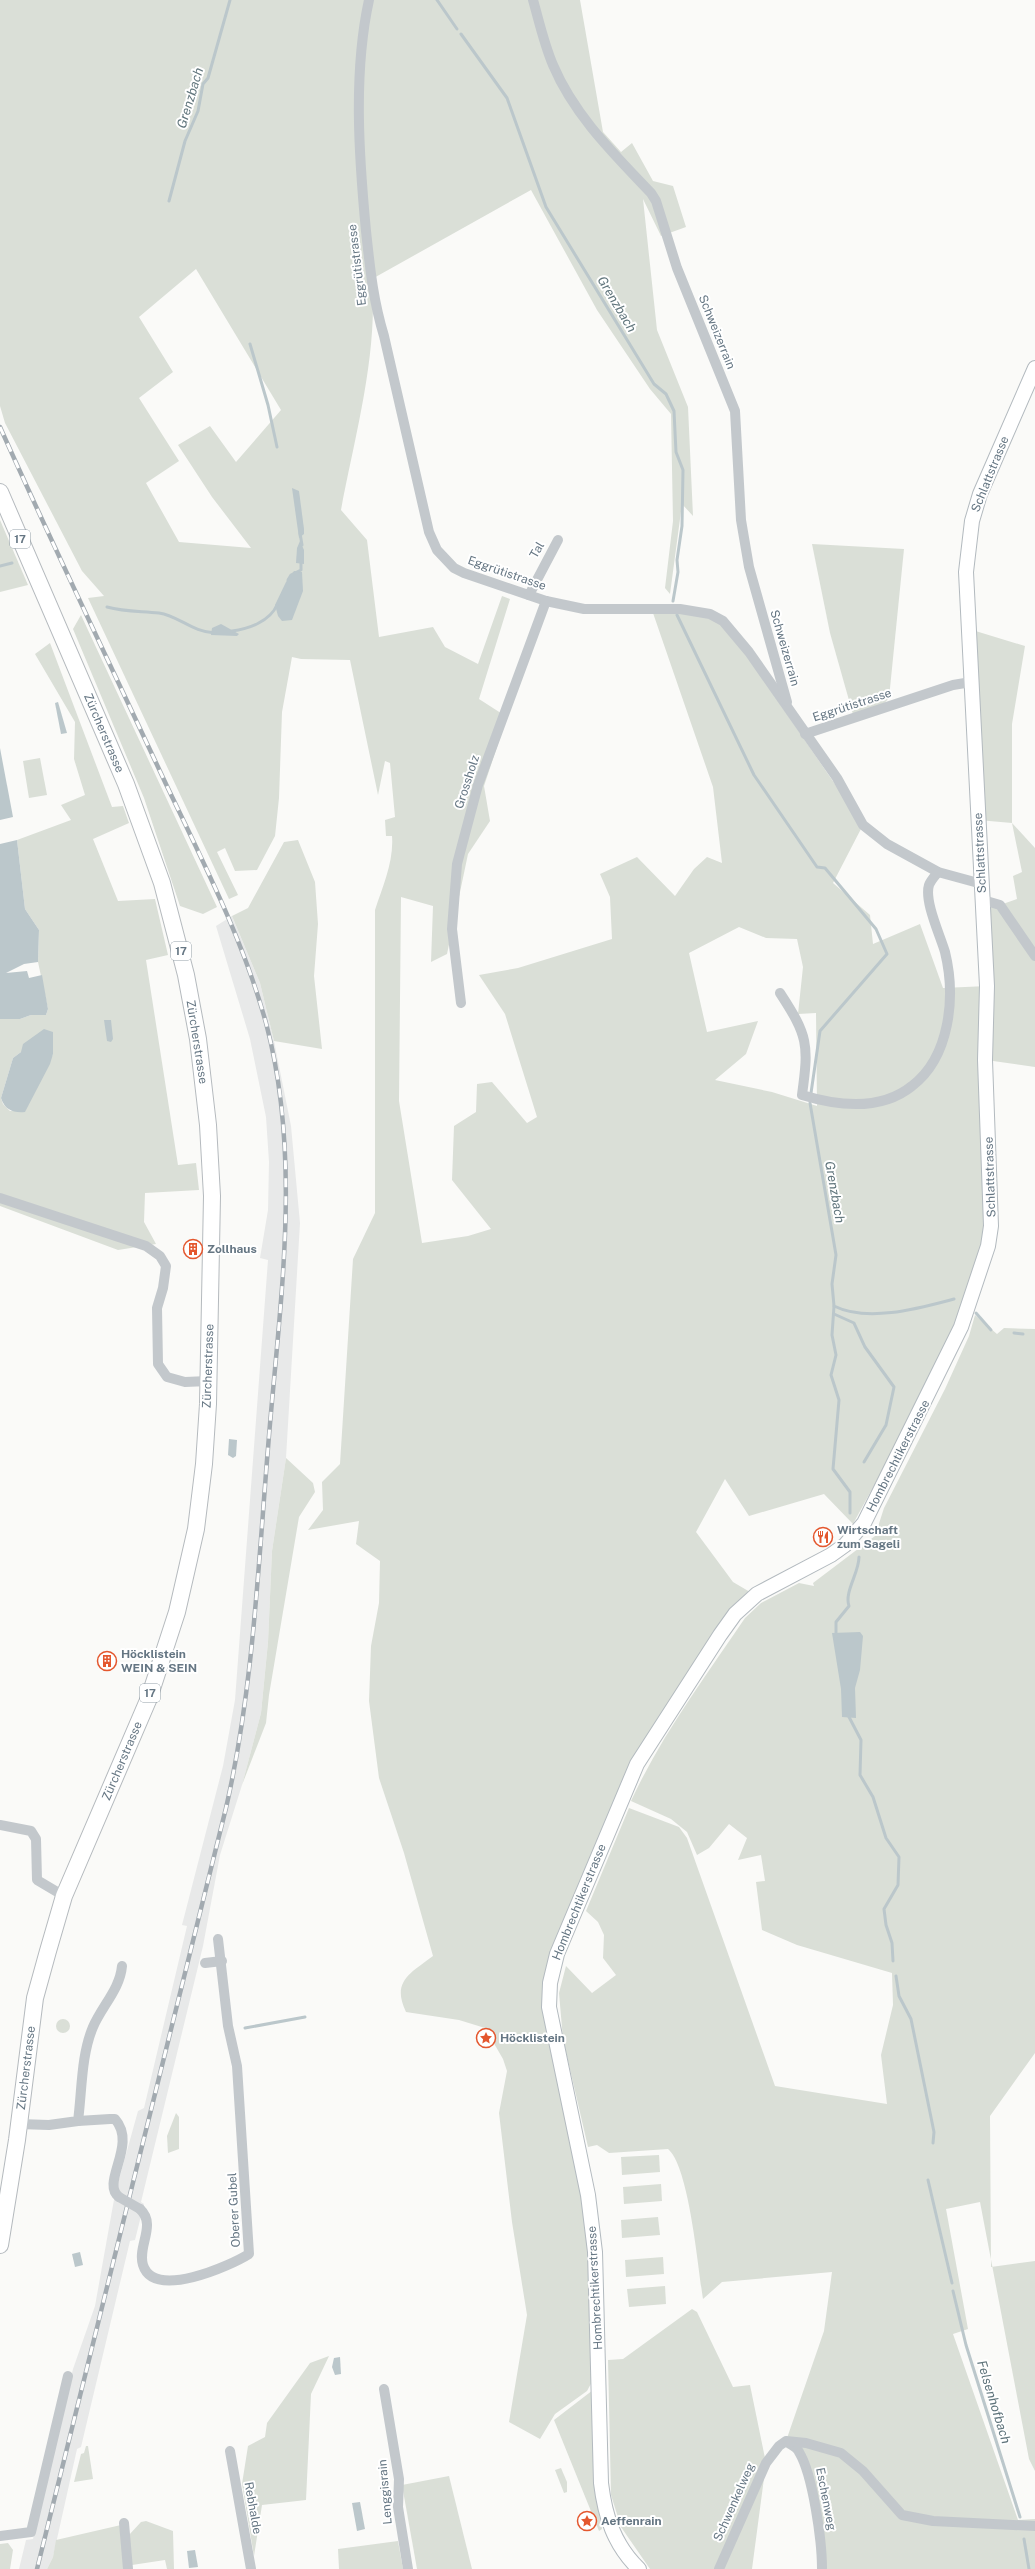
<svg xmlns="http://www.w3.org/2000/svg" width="1035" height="2569" font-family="'Public Sans',sans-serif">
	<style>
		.built { fill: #e8e9e9 }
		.green { fill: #dadfd7; fill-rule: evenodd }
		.water { fill: #bbc7cb }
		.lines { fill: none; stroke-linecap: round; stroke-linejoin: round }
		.stream { stroke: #bbc7cb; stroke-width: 3 }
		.secondary-casing { stroke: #b3babf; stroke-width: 16 }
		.primary-casing { stroke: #b5babe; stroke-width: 18 }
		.street { stroke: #c3c8cc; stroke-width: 10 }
		.secondary { stroke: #fff; stroke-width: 14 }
		.primary { stroke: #fff; stroke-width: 16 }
		.rail-casing { stroke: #a2aab0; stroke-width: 4.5 }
		.rail { stroke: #fff; stroke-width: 3; stroke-dasharray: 9; stroke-linecap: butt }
		.street-bridge { stroke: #c3c8cc; stroke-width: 10 }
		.labels { text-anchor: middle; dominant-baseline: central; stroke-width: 4; stroke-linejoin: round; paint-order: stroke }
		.shield { fill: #fff; stroke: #939fa8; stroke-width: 1 }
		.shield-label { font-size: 11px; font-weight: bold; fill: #657683 }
		.street-label { font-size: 12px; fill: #657683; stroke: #fff }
		.poi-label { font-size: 12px; font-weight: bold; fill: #657683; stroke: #fff; text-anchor: start }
		.water-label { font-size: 13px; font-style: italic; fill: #60757c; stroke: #fff }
	</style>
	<rect width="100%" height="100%" fill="#fafaf8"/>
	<path class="built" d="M232 916 260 983 274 1041 291 1126 300 1223 286 1458 272 1551 268 1642 261 1713 242 1785 220 1855 203 1946 141 2202 144 2204 135 2240 130 2241 81 2447 77 2449 53 2557 47 2569H19L26 2540 33 2539 73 2369 95 2306 115 2194 138 2111 144 2108 187 1926 182 1925 223 1766 235 1700 268 1260 260 1258 268 1210 269 1162 266 1117 250 1039 216 926Z"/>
	<g class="green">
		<path d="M0 0H580L603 132 621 152 632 143 653 181 673 186 686 227 661 236 643 199 657 330 688 407 693 516 682 504 670 594 665 588 673 521 671 414 650 389 597 310 531 190 372 279C378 356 355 435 341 510L367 540 379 637 433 627 445 647 478 664 502 596 510 599 479 699 507 717 484 786 490 821 468 854 447 954 431 962 433 906 401 897 399 1101 422 1243 468 1236 491 1229 452 1180 454 1126 476 1112 477 1084 492 1082 527 1123 537 1117 505 1014 479 975 518 968 612 939 610 897 600 874 637 857 675 896 694 869 707 857 722 863 713 787 653 613 670 609 723 621 863 825 833 883 870 915 873 944 920 924 943 988 987 986 983 900 1000 905 1017 899 1013 876 1022 872 1012 823 978 820 969 629 1025 646 1012 724V823L1035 848V1067L986 1060 992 1206 977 1282 897 1443 853 1524 824 1494 749 1516 725 1479 696 1532 733 1582 750 1592 678 1691 549 1966 591 2253 594 2378 587 2391 555 2414 540 2439 509 2422 527 2315 512 2222 499 2113 507 2071 503 2059 485 2028 459 2020 406 2012C391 1981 411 1973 433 1956L404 1853 379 1778 369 1701 371 1646 379 1603 380 1561 356 1544 359 1521 308 1530 323 1510 322 1482 340 1464 353 1259 375 1213V910C383 886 394 861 392 836H386L385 820 395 817 390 763 385 761 378 795 350 660 301 659 292 657 282 712 279 798 275 836 257 870 235 871 225 848 217 852 238 895 229 899 88 598 104 596 82 571 5 423 0 406ZM196 269 281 410 236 462 210 426 178 445 212 497 251 548 179 542 146 483 179 461 139 398 173 372 139 317ZM739 927 766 938 797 939 803 967 798 1014 816 1013 817 1106 772 1092 715 1080 746 1054 758 1021 707 1032 689 953Z"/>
		<path d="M0 520 28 585 0 592Z"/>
		<path d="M812 544 904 549 889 698 879 709 854 718 830 633Z"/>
		<path d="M81 615 217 907 203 914 180 906 144 798 73 629Z"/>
		<path d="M50 643 112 807 123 806 129 823 93 839 118 901 155 899 168 955 146 960 178 1165 196 1163 199 1190 145 1193 144 1222 156 1244 118 1250 0 1206V1019H20L31 1015H46L48 1009 38 962 39 930 25 909 17 840 71 820 61 805 85 795 74 759 75 722 35 654ZM21 1052 53 1054 25 1111H10L3 1104 1 1098 13 1058Z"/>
		<path d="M40 758 47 795 29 798 23 761Z"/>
		<path d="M298 840 315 882 318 924 314 976 322 1049 274 1041 260 983 232 916 248 908 284 842Z"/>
		<path d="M975 1315 997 1334 1004 1328 1035 1329V2053L990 2116 991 2267 1035 2261V2471L1029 2459 980 2202 946 2209 968 2329 953 2334 1018 2520 1035 2519V2569H822L805 2463 786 2441 824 2331 832 2272 722 2282 703 2299C698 2268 689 2166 668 2149L609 2153 597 2145 588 2147 563 2039 559 1993 566 1966 592 1993 616 1975 603 1958 604 1935 598 1922 586 1911 629 1808 679 1827 687 1838 775 2086 887 2104 881 2055 893 2005 892 1973 797 1945 762 1930 756 1882 765 1881 761 1855 738 1860 747 1838 729 1824 709 1848 697 1855 687 1832 671 1819 631 1801C661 1736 705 1677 745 1618L761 1603 799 1583 814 1586 813 1583 875 1536 884 1508 945 1389 969 1336Z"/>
		<path d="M286 1458 313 1483 315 1492 299 1517 269 1695 266 1723 242 1785 261 1713 268 1642 272 1551Z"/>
		<circle cx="63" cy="2026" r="7"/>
		<path d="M176 2113 179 2117V2149L168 2153 167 2136Z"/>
		<path d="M659 2155 660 2172 622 2175 621 2157Z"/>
		<path d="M661 2184 662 2201 624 2204 623 2187Z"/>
		<path d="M658 2217 660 2235 622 2238 621 2220Z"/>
		<path d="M663 2257 664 2274 626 2277 625 2260Z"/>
		<path d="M665 2286 666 2304 629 2307 627 2289Z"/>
		<path d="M692 2309 697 2312 733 2387 750 2385 766 2463 752 2569H650L621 2527 611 2495 608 2360 623 2359Z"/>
		<path d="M329 2356 311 2394 306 2500 262 2505 254 2556 242 2484 248 2446 265 2437 267 2423 310 2363Z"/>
		<path d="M593 2390 595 2493 602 2529 599 2531 554 2420Z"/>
		<path d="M86 2446H88L93 2479 74 2482 81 2454 84 2453Z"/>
		<path d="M561 2468 567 2482V2492L564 2493 555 2470Z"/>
		<path d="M449 2476 472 2569H417L402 2485Z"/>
		<path d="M146 2521 173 2531 174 2569H167L165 2560 132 2565 129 2535 141 2522Z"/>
		<path d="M121 2525 125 2569H47L53 2557 56 2540Z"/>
		<path d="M398 2541 403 2569H339L338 2549Z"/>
		<path d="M8 2543 13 2550 10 2569H0V2544Z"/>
	</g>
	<g class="water">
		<path d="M292 488 299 491 304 529V534L299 538Z"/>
		<path d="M300 541 304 550V564L296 563 297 548Z"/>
		<path d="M294 571 302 572 303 591 292 620 282 621 278 616 275 605 286 582Z"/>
		<path d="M221 624 239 634 237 636 211 635 212 628Z"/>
		<path d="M58 702 67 733 61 734 55 703Z"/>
		<path d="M0 748 13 817 0 820Z"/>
		<path d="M17 840 25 909 39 930 38 962 24 964 6 973 27 971 29 978 42 975 48 1009 46 1015H31L20 1019H0V844Z"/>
		<path d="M104 1020H111L113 1039 111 1042 107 1041Z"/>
		<path d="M44 1029 53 1032V1054L50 1064 25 1112C13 1113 5 1110 1 1098L13 1058 21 1052 23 1044Z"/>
		<path d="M229 1439 237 1440 236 1456 233 1458 228 1455Z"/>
		<path d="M860 1632 863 1636 860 1670 855 1688 856 1718 842 1717 841 1689 832 1633Z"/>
		<path d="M80 2252 83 2265 75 2267 72 2254Z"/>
		<path d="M340 2357 341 2374 335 2375 332 2367 334 2358Z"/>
		<path d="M360 2502 365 2529 357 2531 352 2503Z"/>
		<path d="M195 2550 198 2567 189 2568 187 2551Z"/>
	</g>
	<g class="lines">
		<g class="stream">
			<path d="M437 0 457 29"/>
			<path d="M461 34 507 98 546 207 654 384 666 394 674 411 676 452 683 470 682 526 677 560 678 572 673 601"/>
			<path d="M169 201 185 141 198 111 203 84 208 78 230 0"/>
			<path d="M250 344 268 405 277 447"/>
			<path d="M300 533 302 545"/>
			<path d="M0 566 12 563"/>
			<path d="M288 580 291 575 301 570V560"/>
			<path d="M107 607C125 612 141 611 159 613 179 616 192 632 215 633"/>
			<path d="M677 615 754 775 817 867 825 868 876 929 887 954 820 1031 811 1093"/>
			<path d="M232 631C249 629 270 621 277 605"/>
			<path d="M810 1103 836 1255 832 1284 834 1306C868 1323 920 1308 954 1299"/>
			<path d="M834 1306 832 1335 836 1355 831 1375 839 1400 833 1469 850 1492V1513"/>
			<path d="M976 1313 991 1330"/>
			<path d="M834 1314 854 1323 865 1347 894 1387 886 1425 864 1462"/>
			<path d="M1014 1333 1023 1334"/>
			<path d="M836 1637V1622L849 1606C844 1592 859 1573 859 1557"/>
			<path d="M848 1715 861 1740 860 1775 873 1797 886 1838 899 1857 898 1885 884 1909 886 1925 892 1943 893 1961"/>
			<path d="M896 1976 899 1996 911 2019 934 2132 933 2143"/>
			<path d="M245 2028 305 2017"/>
			<path d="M928 2180 952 2283"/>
			<path d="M953 2291 966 2345 1020 2517"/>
			<path d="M1024 2539 1029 2569"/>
		</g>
		<g class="secondary-casing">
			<path id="secondary" d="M639 2569C614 2545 605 2516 601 2483L595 2252 588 2195 549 2007 550 1983 557 1954 637 1764 720 1635 735 1614 757 1594 831 1555 845 1545 864 1523 961 1327 988 1246 991 1226 985 1060 987 986 966 572 972 521 980 494 1035 368"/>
		</g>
		<g class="primary-casing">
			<path id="primary" d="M0 492 126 784 162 883 186 975 198 1039 208 1125 212 1196 208 1404 204 1464 196 1529 177 1612 149 1698 64 1896 48 1951 35 1998 17 2140 0 2245"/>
		</g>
		<g class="street">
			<path d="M369 0C353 73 359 157 366 231 370 268 373 300 384 336L429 532 437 550 454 568 464 573 546 601 584 609H680L710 614 723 621 749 652 837 778 863 825 887 844 938 872 982 884"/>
			<path d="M533 0C539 21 544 44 553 65 574 115 614 154 651 193L656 201 677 268 735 411 741 520 749 567 787 702"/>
			<path d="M529 595 558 540"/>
			<path d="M805 734 953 685 971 682"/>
			<path d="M983 900 1000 905 1035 956"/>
			<path d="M780 993C808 1036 809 1044 802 1095 838 1106 881 1111 912 1086 950 1057 956 997 945 952 940 935 924 901 929 885 931 880 935 876 938 872"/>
			<path d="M461 1003 452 929 457 864 478 785 546 601"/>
			<path d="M0 1198 146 1246 160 1256 166 1266 163 1288 157 1308 158 1364 167 1377 185 1382 208 1381"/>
			<path d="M0 1825 31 1831 36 1839 37 1880 64 1896"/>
			<path d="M205 1963 222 1961"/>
			<path d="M78 2121 110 2119H115C138 2145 100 2183 119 2197"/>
			<path d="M19 2124 49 2125 78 2121C82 2091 81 2055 93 2027 102 2006 120 1989 122 1966"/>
			<path d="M140 2209C157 2225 137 2246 143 2265 154 2300 230 2266 249 2254L237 2066 228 2026 218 1939"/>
			<path d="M384 2389 399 2479 398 2507 408 2569"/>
			<path d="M787 2442C791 2445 797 2447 799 2452 813 2475 822 2541 822 2569"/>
			<path d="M230 2451 251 2569"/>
			<path d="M124 2523 128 2569"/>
			<path d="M0 2536 31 2532 68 2376"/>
			<path d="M719 2569 766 2463 779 2446 786 2441 806 2443 841 2453 863 2471 902 2515 933 2521 1035 2526"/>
		</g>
		<use href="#secondary" class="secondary"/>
		<use href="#primary" class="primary"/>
		<g class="rail-casing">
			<path id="rail" d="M0 427C53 546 110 664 165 782 202 860 243 939 266 1023 303 1162 279 1307 268 1448 258 1569 253 1690 226 1808L37 2569"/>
		</g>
		<use href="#rail" class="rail"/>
		<path class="street-bridge" d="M119 2197 140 2209"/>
	</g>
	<defs>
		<g id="building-ring" transform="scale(1)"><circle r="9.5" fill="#fff" stroke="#e4572e" stroke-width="1.5"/><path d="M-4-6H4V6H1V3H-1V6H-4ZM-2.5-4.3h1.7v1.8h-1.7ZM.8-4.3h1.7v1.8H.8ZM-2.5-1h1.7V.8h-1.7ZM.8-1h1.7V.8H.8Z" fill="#e4572e"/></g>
		<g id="restaurant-ring" transform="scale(1)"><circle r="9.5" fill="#fff" stroke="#e4572e" stroke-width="1.5"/><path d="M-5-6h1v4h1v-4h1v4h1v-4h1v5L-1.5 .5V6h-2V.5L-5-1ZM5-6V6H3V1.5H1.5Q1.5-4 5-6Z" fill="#e4572e"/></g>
		<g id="sight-ring" transform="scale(1)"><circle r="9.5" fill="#fff" stroke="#e4572e" stroke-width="1.5"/><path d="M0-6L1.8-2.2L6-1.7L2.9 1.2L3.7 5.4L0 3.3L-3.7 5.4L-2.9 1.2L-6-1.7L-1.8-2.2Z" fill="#e4572e"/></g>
	</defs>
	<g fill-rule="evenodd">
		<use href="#building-ring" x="193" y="1249"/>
		<use href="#restaurant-ring" x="823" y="1537"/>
		<use href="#building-ring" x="107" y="1661"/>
		<use href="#sight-ring" x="486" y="2038"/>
		<use href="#sight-ring" x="587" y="2521"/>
	</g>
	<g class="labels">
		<g class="shield">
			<rect x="10" y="530" width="20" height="18" rx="3"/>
			<rect x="171" y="942" width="20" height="18" rx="3"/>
			<rect x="140" y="1684" width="20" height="18" rx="3"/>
		</g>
		<g class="shield-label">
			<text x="20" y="539">17</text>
			<text x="181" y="951">17</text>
			<text x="150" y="1693">17</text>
		</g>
		<g class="street-label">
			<text transform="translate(357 265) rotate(-97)">Eggrütistrasse</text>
			<text transform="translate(717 332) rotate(68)">Schweizerrain</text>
			<text transform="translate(990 474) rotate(-68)">Schlattstrasse</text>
			<text transform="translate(537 550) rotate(-60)">Tal</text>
			<text transform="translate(507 573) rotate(19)">Eggrütistrasse</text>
			<text transform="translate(785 648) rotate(74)">Schweizerrain</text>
			<text transform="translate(852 705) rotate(-18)">Eggrütistrasse</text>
			<text transform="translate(104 733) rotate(67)">Zürcherstrasse</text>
			<text transform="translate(467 782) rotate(-72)">Grossholz</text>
			<text transform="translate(980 853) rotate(-93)">Schlattstrasse</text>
			<text transform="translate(197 1042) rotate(81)">Zürcherstrasse</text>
			<text transform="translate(990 1177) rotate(-92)">Schlattstrasse</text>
			<text transform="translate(208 1366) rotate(-88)">Zürcherstrasse</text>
			<text transform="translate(898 1456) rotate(-63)">Hombrechtikerstrasse</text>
			<text transform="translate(122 1761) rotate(-67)">Zürcherstrasse</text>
			<text transform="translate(579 1902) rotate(-68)">Hombrechtikerstrasse</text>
			<text transform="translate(26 2068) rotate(-83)">Zürcherstrasse</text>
			<text transform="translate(234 2210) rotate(-93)">Oberer Gubel</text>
			<text transform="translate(595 2288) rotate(-93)">Hombrechtikerstrasse</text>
			<text transform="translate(385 2492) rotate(-95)">Lenggisrain</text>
			<text transform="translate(826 2499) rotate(79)">Eschenweg</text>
			<text transform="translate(734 2502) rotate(-66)">Schwenkelweg</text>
			<text transform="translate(253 2508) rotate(80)">Rebhalde</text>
		</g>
		<g class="poi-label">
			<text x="207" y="1249">Zollhaus</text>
			<text x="837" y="1530">Wirtschaft<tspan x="837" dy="14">zum Sageli</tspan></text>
			<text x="121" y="1654">Höcklistein<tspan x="121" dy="14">WEIN &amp; SEIN</tspan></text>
			<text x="500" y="2038">Höcklistein</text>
			<text x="601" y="2521">Aeffenrain</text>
		</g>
		<g class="water-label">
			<text transform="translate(190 98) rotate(-73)">Grenzbach</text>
			<text transform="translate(617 304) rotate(59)">Grenzbach</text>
			<text transform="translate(835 1192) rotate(80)">Grenzbach</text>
			<text transform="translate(994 2402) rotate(73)">Felsenhofbach</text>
		</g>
	</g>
</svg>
